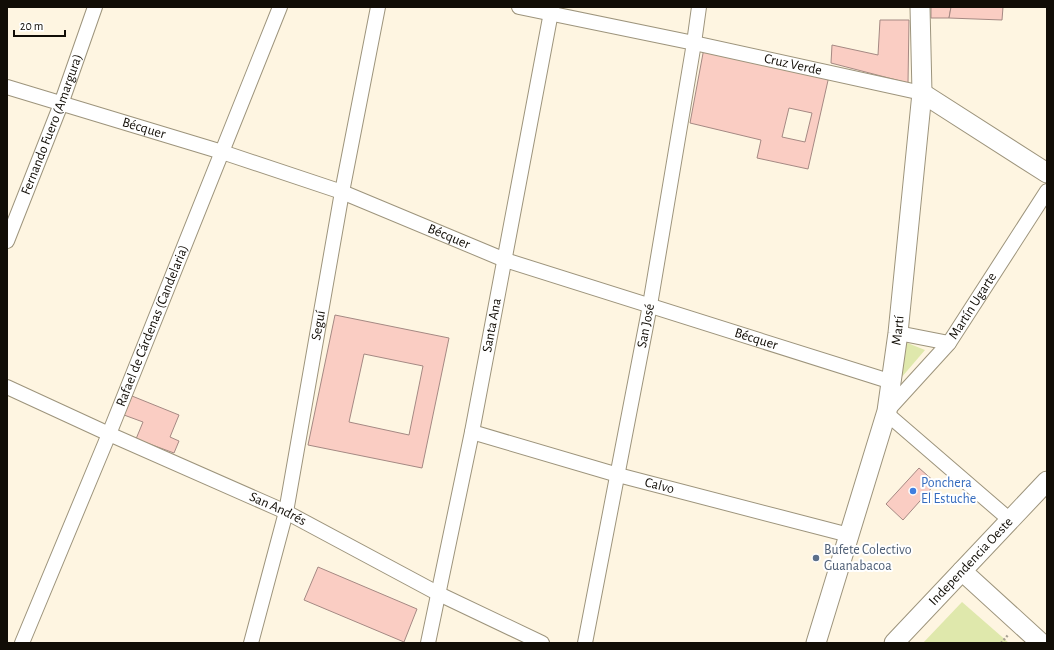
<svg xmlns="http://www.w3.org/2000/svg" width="1054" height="650" font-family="'Alegreya Sans',sans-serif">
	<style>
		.green { fill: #dfe8ac }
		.building { fill: #facdc3; stroke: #a58983; fill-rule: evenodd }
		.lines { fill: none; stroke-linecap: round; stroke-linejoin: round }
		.street-casing { stroke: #9d947c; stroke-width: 16 }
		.secondary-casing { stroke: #9d947c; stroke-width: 21 }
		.path { stroke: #a9a293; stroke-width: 2.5; stroke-dasharray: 2 2; stroke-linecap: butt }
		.street { stroke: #fff; stroke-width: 14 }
		.secondary { stroke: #fff; stroke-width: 19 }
		.shop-dot { fill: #3f7fe0; stroke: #fff; stroke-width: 1.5 }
		.service-dot { fill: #5c6f8a; stroke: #fff; stroke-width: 1.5 }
		.labels { text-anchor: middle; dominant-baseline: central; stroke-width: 4; stroke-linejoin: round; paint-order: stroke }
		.street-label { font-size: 14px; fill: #110d06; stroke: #fff }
		.shop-label { font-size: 14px; fill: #366cbe; stroke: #fff; text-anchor: start }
		.service-label { font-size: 14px; fill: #4e5e75; stroke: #fff; text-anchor: start }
	</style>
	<rect width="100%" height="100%" fill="#fef5e1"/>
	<g class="green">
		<path d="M905 342 925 350 901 378Z"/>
		<path d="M962 602 1009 643H923Z"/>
	</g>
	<g class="building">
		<path d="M931 7H951L949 18H931Z"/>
		<path d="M951 7H1003L1002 20 949 18Z"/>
		<path d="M880 20H909L908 83 831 63 832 45 878 55Z"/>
		<path d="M704 48 829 76 808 169 757 158 761 140 690 123ZM789 108 812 113 805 142 782 137Z"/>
		<path d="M335 315 449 338 422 468 308 445ZM364 354 423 366 409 435 349 422Z"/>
		<path d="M132 396 179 415 170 437 179 441 174 453 136 439 143 422 124 415Z"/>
		<path d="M919 468 936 483 903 520 886 504Z"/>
		<path d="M318 567 417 609 404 642 304 600Z"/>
	</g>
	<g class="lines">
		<g class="street-casing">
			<g id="street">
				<path id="s1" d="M519 7 694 43 922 93"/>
				<path id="s2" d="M7 87 222 152 342 192 505 260 892 382"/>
				<path id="s3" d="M7 241 61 104 95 7"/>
				<path d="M898 333 949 343"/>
				<path id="s4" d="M7 387 109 434 286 512 439 594 542 643"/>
				<path id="s5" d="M887 411 949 343 1047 191"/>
				<path d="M886 413 1010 520"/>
				<path id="s6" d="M472 432 618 475 849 535"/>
				<path id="s7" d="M22 643 109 434 280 7"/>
				<path id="s8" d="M251 643 286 512 342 192 378 7"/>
				<path id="s9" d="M428 643 472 432 552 7"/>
				<path id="s10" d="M585 643 650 305 694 43 699 7"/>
			</g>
		</g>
		<g class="secondary-casing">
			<g id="secondary">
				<path d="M922 93 1047 173"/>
				<path d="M962 571 1041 643"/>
				<path id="s11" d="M816 643 887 411 898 333 922 93 920 7"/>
				<path id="s12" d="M894 643 1047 481"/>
			</g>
		</g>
		<path class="path" d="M1001 643 1008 635"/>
		<use href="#street" class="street"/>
		<use href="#secondary" class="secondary"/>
	</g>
	<circle class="shop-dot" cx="913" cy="491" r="4"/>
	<circle class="service-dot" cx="816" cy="558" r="4"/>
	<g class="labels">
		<g class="street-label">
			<text stroke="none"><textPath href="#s1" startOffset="280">Cruz Verde</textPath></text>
			<text stroke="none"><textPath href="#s3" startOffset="125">Fernando Fuero (Amargura)</textPath></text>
			<text stroke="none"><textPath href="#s2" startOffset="143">Bécquer</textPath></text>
			<text stroke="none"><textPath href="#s2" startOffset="467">Bécquer</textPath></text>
			<text stroke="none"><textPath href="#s5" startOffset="136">Martín Ugarte</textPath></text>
			<text stroke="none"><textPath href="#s9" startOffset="324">Santa Ana</textPath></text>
			<text stroke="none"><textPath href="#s7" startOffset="343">Rafael de Cárdenas (Candelaria)</textPath></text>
			<text stroke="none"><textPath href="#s8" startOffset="325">Seguí</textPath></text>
			<text stroke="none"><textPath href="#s10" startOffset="323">San José</textPath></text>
			<text stroke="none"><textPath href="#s11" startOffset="324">Martí</textPath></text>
			<text stroke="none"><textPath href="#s2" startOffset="791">Bécquer</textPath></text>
			<text stroke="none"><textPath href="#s6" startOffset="195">Calvo</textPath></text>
			<text stroke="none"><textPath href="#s4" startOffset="297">San Andrés</textPath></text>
			<text stroke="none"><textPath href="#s12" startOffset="112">Independencia Oeste</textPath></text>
		</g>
		<g class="shop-label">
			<text x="921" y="483">Ponchera<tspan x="921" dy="16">El Estuche</tspan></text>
		</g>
		<g class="service-label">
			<text x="824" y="550">Bufete Colectivo<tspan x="824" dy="16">Guanabacoa</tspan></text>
		</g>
	</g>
	<rect width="1054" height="650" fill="none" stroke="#110d06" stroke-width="16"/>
	<path d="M14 30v6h51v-6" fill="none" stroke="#110d06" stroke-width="2"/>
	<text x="20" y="30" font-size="12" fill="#110d06" stroke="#ffffff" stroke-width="3" paint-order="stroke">20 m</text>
</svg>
